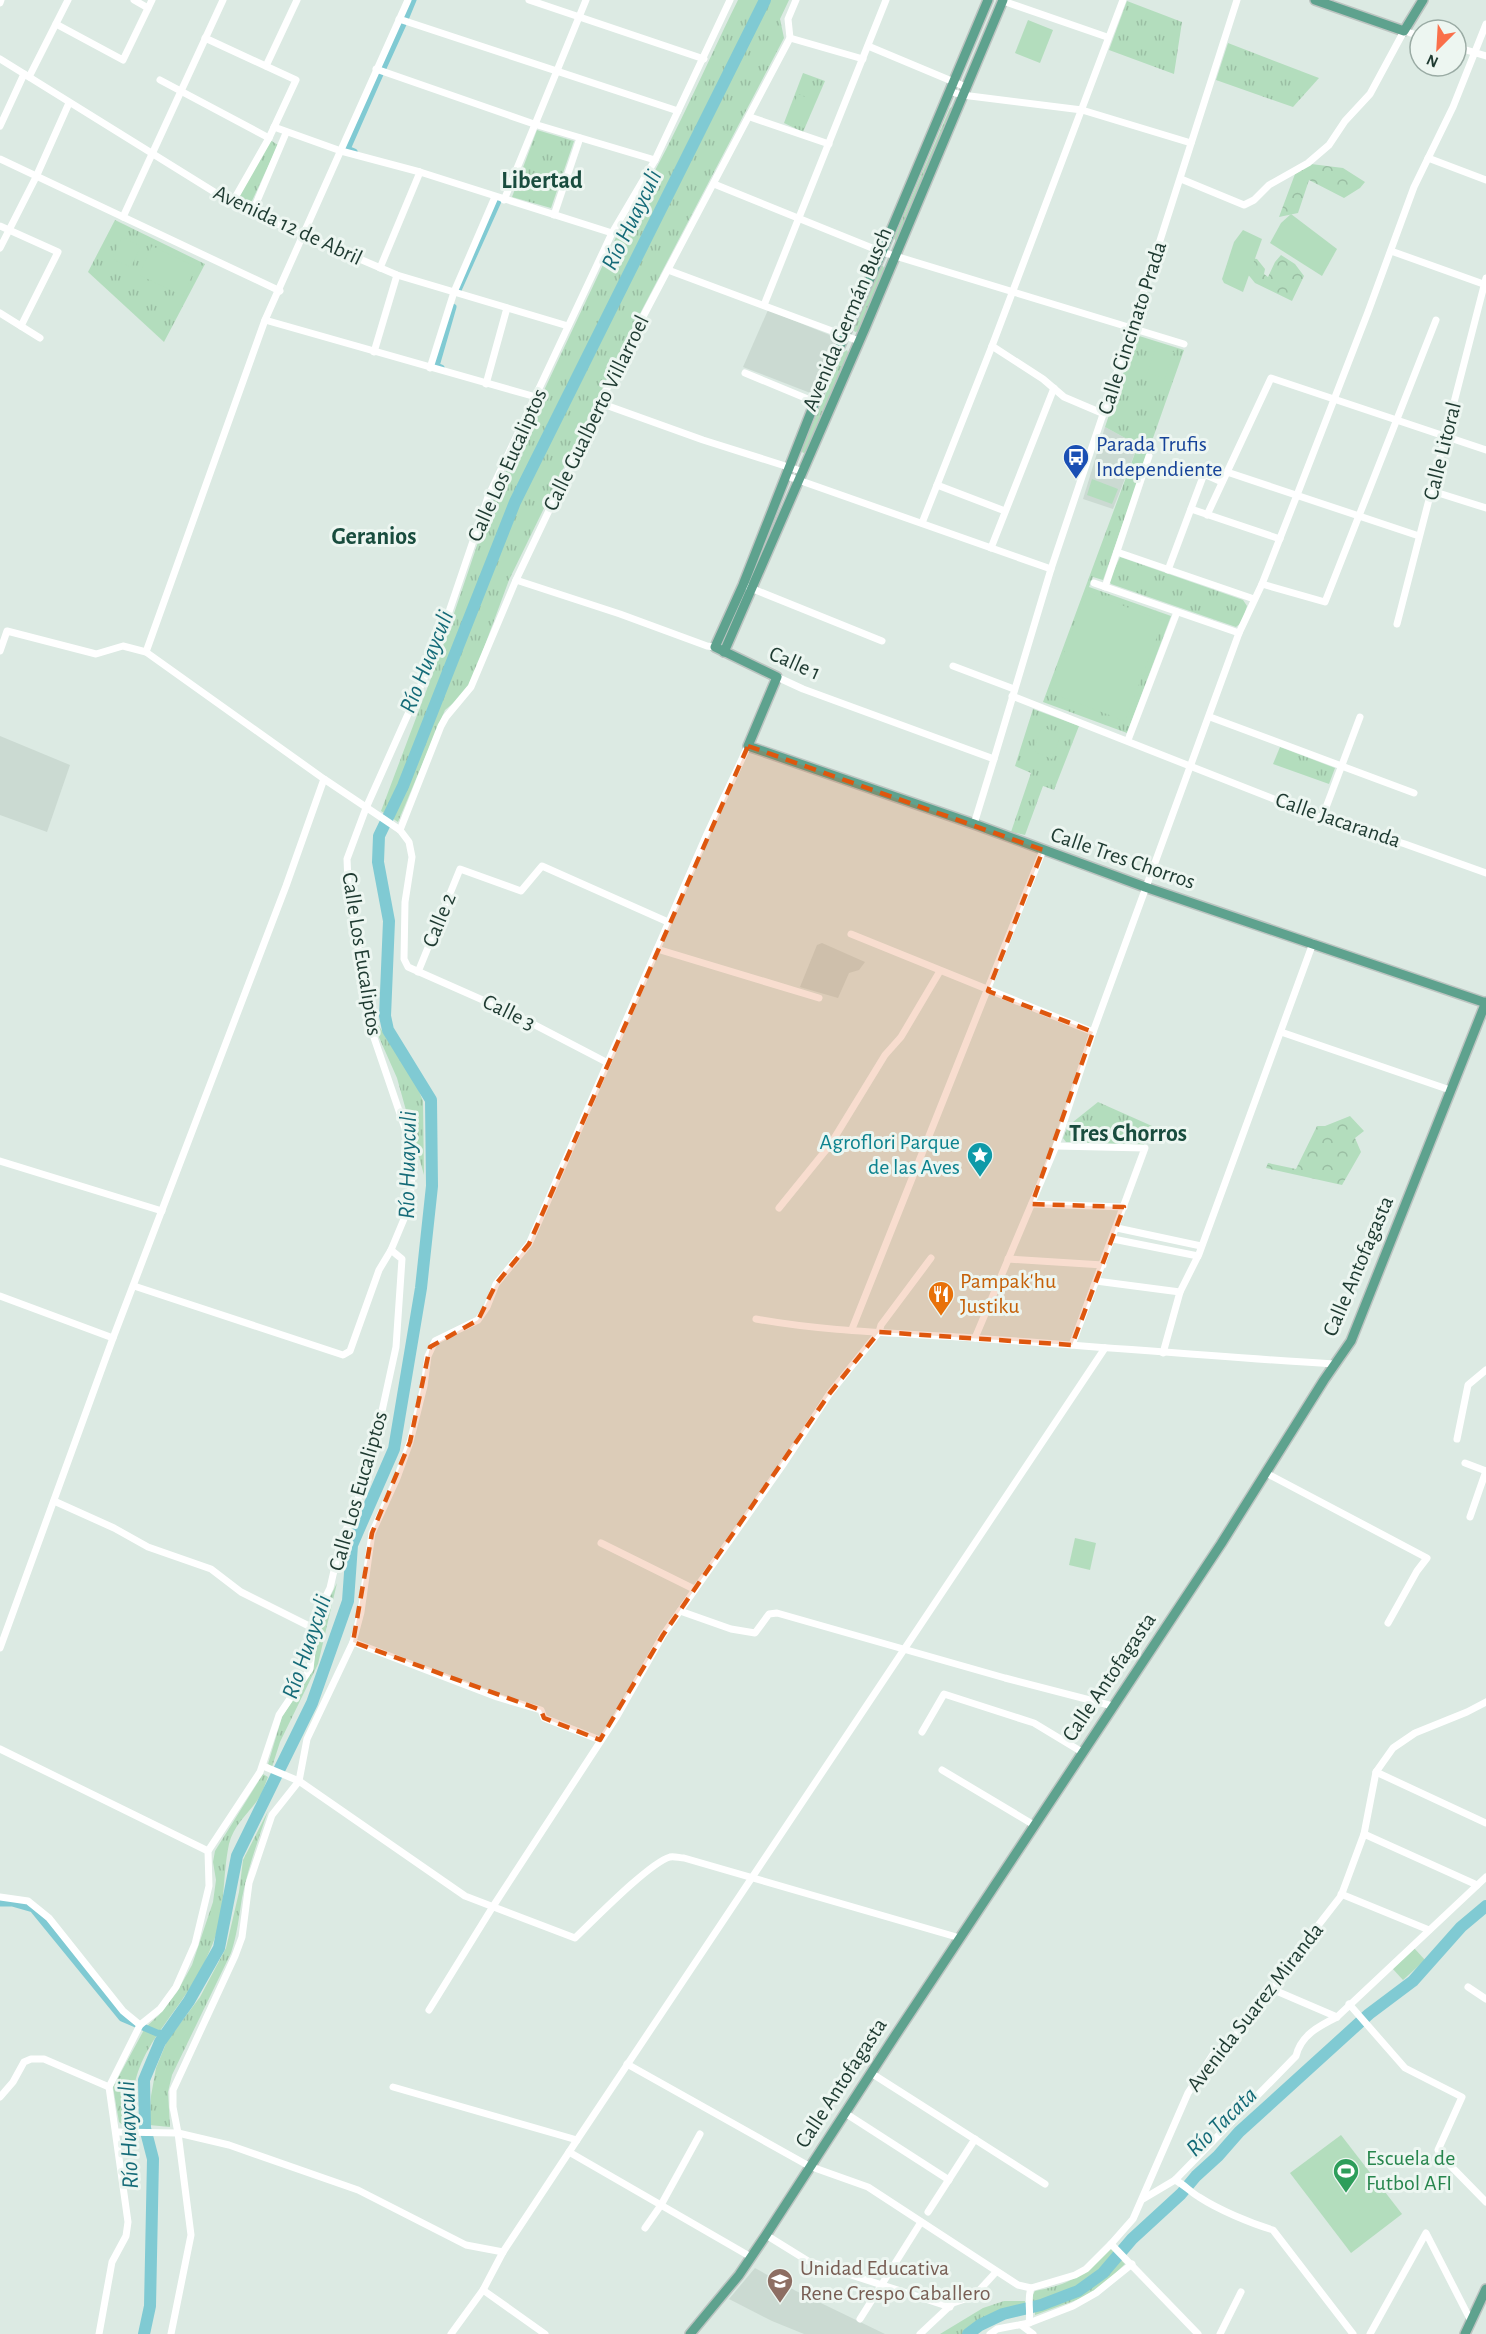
<svg xmlns="http://www.w3.org/2000/svg" width="1486" height="2334" font-family="'Alegreya Sans',sans-serif">
	<style>
		.built { fill: #cbdad2 }
		.grass { fill: url(#grass-tufts) }
		.forest { fill: url(#forest-crowns) }
		.pitch { fill: #b3ddbd }
		.lines { fill: none; stroke-linecap: round; stroke-linejoin: round }
		.canal { stroke: #80cad3; stroke-width: 7 }
		.river { stroke: #80cad3; stroke-width: 12 }
		.major-casing { stroke: #bcc4c1; stroke-width: 12 }
		.minor { stroke: #fff; stroke-width: 7 }
		.major { stroke: #5ea28e; stroke-width: 9 }
		.marked { fill: #de570e; fill-opacity: 0.2; stroke: #de570e; stroke-width: 4.5; stroke-dasharray: 12 8; stroke-linejoin: round }
		.labels { text-anchor: middle; dominant-baseline: central; stroke-width: 6; stroke-linejoin: round; paint-order: stroke }
		.street-label { font-size: 22px; fill: #1e3a31; stroke: #edf6f1 }
		.transit-label { font-size: 22px; fill: #164399; stroke: #edf6f1; text-anchor: start }
		.culture-label { font-size: 22px; fill: #0d838f; stroke: #edf6f1; text-anchor: end }
		.food-label { font-size: 22px; fill: #c56008; stroke: #edf6f1; text-anchor: start }
		.leisure-label { font-size: 22px; fill: #27864d; stroke: #edf6f1; text-anchor: start }
		.education-label { font-size: 22px; fill: #785e54; stroke: #edf6f1; text-anchor: start }
		.neighbourhood-label { font-size: 24px; font-weight: bold; fill: #194c3e; stroke: #edf6f1 }
		.water-label { font-size: 24px; font-style: italic; fill: #156b78; stroke: #edf6f1 }
	</style>
	<defs>
		<pattern id="grass-tufts" width="24" height="20" patternUnits="userSpaceOnUse" patternTransform="scale(1.5)"><rect width="24" height="20" fill="#b3ddbd"/><path d="M3 7l-1-3M5 7V3M7 7l1-3M15 17l-1-3M17 17v-4M19 17l1-3" fill="none" stroke="#9abea3"/></pattern>
		<pattern id="forest-crowns" width="20" height="18" patternUnits="userSpaceOnUse" patternTransform="scale(1.5)"><rect width="20" height="18" fill="#b3ddbd"/><path d="M2 6a3 3 0 1 1 6 0M12 15a3 3 0 1 1 6 0" fill="none" stroke="#9abea3"/></pattern>
	</defs>
	<rect width="100%" height="100%" fill="#dceae3"/>
	<g class="built">
		<path d="M768 310 837 338 813 394 743 367Z"/>
		<path d="M1105 427 1138 445 1113 509 1083 499Z"/>
		<path d="M0 736 70 765 47 832 0 815Z"/>
		<path d="M822 943 865 962 859 970 849 973 838 998 800 987 817 945Z"/>
		<path d="M755 2268 796 2291 885 2334H804L772 2321 729 2299Z"/>
	</g>
	<g class="grass">
		<path d="M738 0H789L780 19 784 38 622 348 509 580 468 691 445 710 398 822 381 811 442 649 492 501 617 235C665 162 699 79 738 0Z"/>
		<path d="M1127 1 1182 22 1174 74 1109 50Z"/>
		<path d="M1228 43 1319 78 1293 107 1216 80Z"/>
		<path d="M803 73 825 81 803 132 784 123Z"/>
		<path d="M954 106 897 242H896L894 238 950 108Z"/>
		<path d="M537 130 574 141 551 208 512 197Z"/>
		<path d="M270 140 278 145 250 205 239 200V197Z"/>
		<path d="M115 220 205 264 164 342 88 272Z"/>
		<path d="M881 266H883L885 270 859 331 855 332 853 329Z"/>
		<path d="M1136 335 1184 350 1103 580 1093 577 1089 587 1171 616 1127 733 1043 702 1138 445 1105 427Z"/>
		<path d="M847 350 849 354 806 452 803 453 801 450 844 352Z"/>
		<path d="M1120 557 1243 600 1247 606 1242 622 1236 627 1111 584 1109 581Z"/>
		<path d="M1033 709 1079 726 1054 790 1043 786 1025 835 1011 832 1031 773 1015 766Z"/>
		<path d="M1280 747 1335 768 1329 784 1273 764Z"/>
		<path d="M372 1008 377 1023 416 1084 423 1101 424 1175 397 1078 374 1026Z"/>
		<path d="M1098 1102 1152 1126 1144 1145 1066 1142 1063 1138 1068 1126Z"/>
		<path d="M337 1583 318 1664 280 1742 272 1767 268 1764 282 1717 313 1669 320 1617Z"/>
		<path d="M263 1774 268 1777C265 1784 263 1792 259 1798 249 1813 234 1824 229 1844 222 1877 226 1911 213 1943 208 1955 202 1969 195 1980 163 2033 125 2059 133 2128H126L119 2122 113 2087 145 2028 159 2015 177 1992 192 1965 213 1902 216 1880 213 1862 215 1851Z"/>
		<path d="M268 1811C258 1840 248 1868 242 1898 239 1917 237 1935 231 1953L172 2075 168 2092 170 2127 149 2125 151 2096 156 2068 167 2041 200 1997 226 1948 239 1892 243 1860Z"/>
		<path d="M1112 2247 1115 2254C1092 2280 1067 2296 1032 2303V2296L1035 2291C1072 2284 1086 2274 1112 2247Z"/>
		<path d="M1120 2259 1125 2264 1102 2286 1082 2298 1035 2315V2310C1071 2297 1093 2290 1120 2259Z"/>
		<path d="M1004 2301H1025V2306L979 2321 964 2334H940L983 2308Z"/>
	</g>
	<g class="forest">
		<path d="M1311 164 1343 168 1365 182 1360 188 1344 198 1309 180 1298 213 1279 217 1295 174Z"/>
		<path d="M1281 255 1295 264 1304 276 1292 301 1255 283 1242 267 1250 258 1257 259 1265 269 1264 274 1268 277 1275 262Z"/>
		<path d="M1350 1116 1364 1131 1355 1138 1361 1152 1342 1185 1266 1168 1268 1163 1296 1169 1317 1126H1325Z"/>
	</g>
	<g class="pitch">
		<path d="M1028 20 1053 30 1040 63 1015 53Z"/>
		<path d="M798 94 815 101 804 128 786 121Z"/>
		<path d="M1291 214 1337 249 1322 276 1270 243 1281 223Z"/>
		<path d="M1243 230 1262 239 1243 292 1224 283 1222 279 1234 242Z"/>
		<path d="M122 237 141 246 131 267 112 259Z"/>
		<path d="M152 246 196 267 183 296 139 275Z"/>
		<path d="M1156 346 1174 352 1165 379 1147 373Z"/>
		<path d="M1092 479 1118 489 1112 504 1087 495Z"/>
		<path d="M1087 592 1163 621 1125 721 1049 692Z"/>
		<path d="M1042 727 1061 734 1052 759 1033 751Z"/>
		<path d="M1075 1538 1096 1543 1090 1570 1069 1565Z"/>
		<path d="M1414 1948 1425 1960 1403 1980 1392 1968Z"/>
		<path d="M1341 2135 1402 2214 1351 2253 1290 2173Z"/>
	</g>
	<g class="lines">
		<g class="canal">
			<path d="M406 17 413 0"/>
			<path d="M383 68 403 24"/>
			<path d="M354 152 347 149 380 74"/>
			<path d="M458 290 498 201"/>
			<path d="M441 368 436 366 453 307"/>
			<path d="M0 1903H12L33 1909 122 2018 157 2033 166 2034"/>
		</g>
		<g class="river">
			<path d="M144 2334 150 2306 153 2159 145 2128 144 2080 160 2042 189 2001 219 1948 237 1856 312 1703 348 1601 352 1545 394 1449 421 1288 432 1186 431 1100 388 1030 385 1016 389 921 378 862 379 836 403 786 515 502 765 0"/>
			<path d="M968 2334 980 2325 1003 2314 1041 2305 1078 2291 1103 2273 1132 2239 1181 2194 1196 2176 1218 2156 1239 2132 1369 2014 1413 1981 1461 1927 1486 1906"/>
		</g>
		<g class="major-casing">
			<g id="major">
				<path d="M988 0 882 252 815 402 743 585 715 647 777 677 748 746 974 824 1145 887 1486 1003"/>
				<path d="M1315 0 1404 31 1423 0"/>
				<path d="M724 652 865 328 1003 0"/>
				<path d="M690 2334 739 2275 766 2235 895 2036 1221 1544 1324 1380 1351 1341 1486 1002"/>
				<path d="M1465 2334 1486 2289"/>
			</g>
		</g>
		<g class="minor">
			<path d="M134 0 148 8"/>
			<path d="M529 0 704 59"/>
			<path d="M1003 1 1107 37"/>
			<path d="M0 3 1 0"/>
			<path d="M399 19 678 111"/>
			<path d="M56 24 123 60 152 0"/>
			<path d="M205 38 296 80 269 138 232 203"/>
			<path d="M790 38 863 59"/>
			<path d="M868 46 966 87"/>
			<path d="M1456 47 1486 56"/>
			<path d="M0 59 232 203 252 213 397 275 568 326"/>
			<path d="M266 66 297 0"/>
			<path d="M376 69 534 124 655 160"/>
			<path d="M29 77 68 0"/>
			<path d="M160 80 269 138"/>
			<path d="M949 91 962 95 1082 110 1191 143"/>
			<path d="M750 117 829 144"/>
			<path d="M0 126 24 74"/>
			<path d="M274 127 341 151 420 172 612 233"/>
			<path d="M1428 158 1486 180"/>
			<path d="M0 159 280 291"/>
			<path d="M1181 179 1244 205 1254 200 1269 185 1308 163 1329 145 1345 121 1370 94 1404 31 1420 36"/>
			<path d="M714 184 882 252 1184 344"/>
			<path d="M504 200 586 0"/>
			<path d="M252 213 286 133"/>
			<path d="M554 215 580 138"/>
			<path d="M123 217 223 0"/>
			<path d="M0 226 58 252 21 326"/>
			<path d="M0 248 36 177 69 103"/>
			<path d="M1391 251 1486 285"/>
			<path d="M380 268 420 172"/>
			<path d="M668 270 859 341"/>
			<path d="M764 305 886 0"/>
			<path d="M0 313 40 338"/>
			<path d="M265 320 536 397"/>
			<path d="M992 346 1043 379 1064 397 1104 414"/>
			<path d="M374 352 397 275"/>
			<path d="M430 368 454 292 495 197"/>
			<path d="M745 373 815 402"/>
			<path d="M486 384 507 308"/>
			<path d="M600 403 703 440 801 471"/>
			<path d="M1227 472 1419 536"/>
			<path d="M787 476 1051 569"/>
			<path d="M937 485 1005 511"/>
			<path d="M1432 491 1486 508"/>
			<path d="M1191 509 1280 539"/>
			<path d="M1207 515 1271 378 1486 450"/>
			<path d="M922 523 992 346 1123 0"/>
			<path d="M991 548 1054 388"/>
			<path d="M1117 552 1254 599"/>
			<path d="M1168 570 1204 474 1222 482"/>
			<path d="M516 580 620 614 707 646 715 647"/>
			<path d="M1094 583 1239 633"/>
			<path d="M1262 584 1325 602 1436 320"/>
			<path d="M748 587 882 641"/>
			<path d="M1105 587 1149 456"/>
			<path d="M1397 624 1486 278"/>
			<path d="M0 651 7 631 96 654 123 646 146 652 324 779 400 830 409 842 412 857 405 902 404 959 408 967 510 1012 608 1063"/>
			<path d="M146 652 265 320 408 0"/>
			<path d="M953 666 1014 689"/>
			<path d="M777 677 803 689 994 759 974 824"/>
			<path d="M1012 696 1322 818 1405 844 1486 873"/>
			<path d="M1210 717 1414 793"/>
			<path d="M1128 740 1177 612"/>
			<path d="M994 759 1051 569 1132 328 1237 0"/>
			<path d="M1322 818 1360 717"/>
			<path d="M400 830 441 726 446 717 471 687 516 580 600 403 636 330 790 38 788 19 796 0"/>
			<path d="M851 934 1093 1032"/>
			<path d="M657 949 819 998"/>
			<path d="M418 972 460 869 521 891 542 866 668 922"/>
			<path d="M1281 1032 1450 1090"/>
			<path d="M1056 1146 1145 1148 1072 1345"/>
			<path d="M0 1161 162 1211"/>
			<path d="M1032 1204 1124 1207"/>
			<path d="M779 1208 830 1145 885 1055 901 1037 940 971"/>
			<path d="M1117 1228 1201 1246"/>
			<path d="M1113 1239 1198 1256"/>
			<path d="M1008 1259 1103 1265"/>
			<path d="M1096 1281 1180 1292"/>
			<path d="M134 1286 343 1355 350 1351 379 1270 391 1250 409 1207 413 1167 409 1140 370 1026 348 882 347 859 366 808 434 656 488 497 612 233 655 160 730 0"/>
			<path d="M0 1296 113 1338"/>
			<path d="M756 1319C827 1332 902 1333 974 1338 1095 1346 1214 1357 1334 1364"/>
			<path d="M852 1329 1043 850"/>
			<path d="M975 1338 1056 1146 1093 1032 1239 633 1262 584 1297 495 1368 312 1414 187 1453 107 1486 24"/>
			<path d="M1163 1353 1180 1292 1199 1254 1313 943"/>
			<path d="M1457 1439 1468 1385 1486 1370"/>
			<path d="M1465 1463 1486 1471"/>
			<path d="M1266 1473 1427 1558 1417 1571 1388 1623"/>
			<path d="M54 1501 114 1528 148 1547 211 1569 241 1592 315 1629"/>
			<path d="M1470 1517 1486 1471"/>
			<path d="M601 1543 694 1589"/>
			<path d="M680 1611 731 1629 755 1633 769 1614 777 1613 1005 1678 1113 1706"/>
			<path d="M353 1642 497 1697 541 1710 544 1718 600 1740"/>
			<path d="M0 1648 113 1338 286 886 324 779"/>
			<path d="M922 1732 944 1694 1034 1723 1082 1752"/>
			<path d="M0 1749 208 1851"/>
			<path d="M263 1766 299 1781 465 1896 575 1938C593 1921 649 1863 670 1857 674 1856 680 1858 684 1858L960 1938"/>
			<path d="M942 1770 1034 1825"/>
			<path d="M1376 1772 1486 1823"/>
			<path d="M1364 1834 1477 1885"/>
			<path d="M1341 1894 1429 1930"/>
			<path d="M0 1897 28 1901 49 1918 123 2011 140 2025"/>
			<path d="M1468 1987 1486 1999"/>
			<path d="M1274 1990 1337 2017"/>
			<path d="M1349 2004 1405 2068 1462 2097 1438 2150 1442 2157 1486 2202"/>
			<path d="M429 2010 492 1908 617 1716 663 1635 782 1466 830 1393 879 1332 881 1325 931 1258"/>
			<path d="M627 2064 809 2166 868 2187 1018 2285 1031 2288C1027 2300 1031 2310 1029 2323"/>
			<path d="M871 2073 1045 2184"/>
			<path d="M393 2087 577 2140"/>
			<path d="M0 2097 13 2082 24 2062 31 2059H44L109 2087"/>
			<path d="M845 2113 949 2180"/>
			<path d="M117 2132 178 2133 229 2145 358 2190 466 2245 503 2252"/>
			<path d="M569 2152 751 2257"/>
			<path d="M1175 2180C1185 2185 1190 2192 1199 2197 1219 2210 1250 2223 1273 2230L1353 2334"/>
			<path d="M1143 2199 1175 2180 1296 2056C1301 2035 1319 2026 1337 2017L1486 1877"/>
			<path d="M928 2212 975 2139"/>
			<path d="M645 2228 661 2205 700 2134"/>
			<path d="M766 2235 808 2261 950 2307"/>
			<path d="M1111 2244 1198 2334"/>
			<path d="M1031 2288 1075 2275 1086 2269 1111 2244 1133 2219 1188 2093 1214 2053 1228 2044 1274 1990 1278 1977 1341 1896 1364 1834 1376 1772 1393 1748 1415 1733 1467 1712 1486 1702"/>
			<path d="M483 2290 545 2334"/>
			<path d="M860 2319 921 2222"/>
			<path d="M1021 2325 1033 2334"/>
			<path d="M99 2334 112 2262 126 2236 128 2222 109 2087 140 2025 160 2009 176 1987 195 1944 209 1886 208 1851 260 1772 279 1715 310 1669 316 1616 330 1588 339 1549 370 1466 396 1347 402 1259 391 1250"/>
			<path d="M171 2334 191 2235 178 2133 173 2107V2090L235 1956 242 1937 249 1883 272 1815 299 1781 307 1739 353 1642 361 1612 372 1533 397 1478 410 1442 424 1386 428 1356 435 1341 478 1320 487 1307 496 1284 529 1244 707 834 748 746"/>
			<path d="M451 2334 483 2290 503 2252 577 2140 1105 1348"/>
			<path d="M920 2334 953 2303 974 2296 996 2272"/>
			<path d="M990 2334 997 2329 1029 2323 1073 2306 1096 2293 1132 2264"/>
			<path d="M1220 2334 1241 2292"/>
			<path d="M1370 2334 1426 2233 1471 2321"/>
		</g>
		<use href="#major" class="major"/>
	</g>
	<path class="marked" d="M748 746 1043 850 988 991 1093 1032 1032 1204 1124 1207 1072 1345 879 1332 830 1393 663 1635 600 1740 544 1718 541 1710 353 1642 372 1533 410 1442 430 1347 478 1320 496 1284 529 1244Z"/>
	<defs>
		<g id="bus-pin" transform="scale(1.35)"><path d="M0 17L-7.5 6A9.5 9.5 0 1 1 7.5 6Z" fill="#1a4fb4" stroke="#edf6f1"/><path d="M-5-6H5V4H4V6H2V4H-2V6H-4V4H-5ZM-3.5-4V0h7V-4ZM-3.5 1.2v1.5H-2V1.2ZM2 1.2v1.5H3.5V1.2Z" fill="#fff"/></g>
		<g id="sight-pin" transform="scale(1.35)"><path d="M0 17L-7.5 6A9.5 9.5 0 1 1 7.5 6Z" fill="#0f9aa8" stroke="#edf6f1"/><path d="M0-6L1.8-2.2L6-1.7L2.9 1.2L3.7 5.4L0 3.3L-3.7 5.4L-2.9 1.2L-6-1.7L-1.8-2.2Z" fill="#fff"/></g>
		<g id="restaurant-pin" transform="scale(1.35)"><path d="M0 17L-7.5 6A9.5 9.5 0 1 1 7.5 6Z" fill="#e8710a" stroke="#edf6f1"/><path d="M-5-6h1v4h1v-4h1v4h1v-4h1v5L-1.5 .5V6h-2V.5L-5-1ZM5-6V6H3V1.5H1.5Q1.5-4 5-6Z" fill="#fff"/></g>
		<g id="stadium-pin" transform="scale(1.35)"><path d="M0 17L-7.5 6A9.5 9.5 0 1 1 7.5 6Z" fill="#2e9e5b" stroke="#edf6f1"/><path d="M0-5a6.5 5 0 1 0 0 10a6.5 5 0 1 0 0-10ZM-3.5-1.8h7v3.6h-7Z" fill="#fff"/></g>
		<g id="school-pin" transform="scale(1.35)"><path d="M0 17L-7.5 6A9.5 9.5 0 1 1 7.5 6Z" fill="#8d6e63" stroke="#edf6f1"/><path d="M0-5L7-2L0 1L-7-2ZM-4 1L0 2.5L4 1V4Q0 6-4 4Z" fill="#fff"/></g>
	</defs>
	<g fill-rule="evenodd">
		<use href="#bus-pin" x="1076" y="457"/>
		<use href="#sight-pin" x="980" y="1155"/>
		<use href="#restaurant-pin" x="941" y="1294"/>
		<use href="#stadium-pin" x="1346" y="2171"/>
		<use href="#school-pin" x="780" y="2281"/>
	</g>
	<g class="labels">
		<g class="street-label">
			<text transform="translate(288 225) rotate(25)">Avenida 12 de Abril</text>
			<text transform="translate(847 319) rotate(-67)">Avenida Germán Busch</text>
			<text transform="translate(1132 328) rotate(-72)">Calle Cincinato Prada</text>
			<text transform="translate(596 413) rotate(-64)">Calle Gualberto Villarroel</text>
			<text transform="translate(1442 451) rotate(-76)">Calle Litoral</text>
			<text transform="translate(507 465) rotate(-66)">Calle Los Eucaliptos</text>
			<text transform="translate(795 663) rotate(24)">Calle 1</text>
			<text transform="translate(1338 820) rotate(19)">Calle Jacaranda</text>
			<text transform="translate(1123 858) rotate(19)">Calle Tres Chorros</text>
			<text transform="translate(439 920) rotate(-68)">Calle 2</text>
			<text transform="translate(362 954) rotate(81)">Calle Los Eucaliptos</text>
			<text transform="translate(509 1012) rotate(26)">Calle 3</text>
			<text transform="translate(1358 1266) rotate(-67)">Calle Antofagasta</text>
			<text transform="translate(358 1491) rotate(-74)">Calle Los Eucaliptos</text>
			<text transform="translate(1109 1677) rotate(-56)">Calle Antofagasta</text>
			<text transform="translate(1255 2007) rotate(-52)">Avenida Suarez Miranda</text>
			<text transform="translate(841 2083) rotate(-57)">Calle Antofagasta</text>
		</g>
		<g class="transit-label">
			<text x="1096" y="444">Parada Trufis<tspan x="1096" dy="25">Independiente</tspan></text>
		</g>
		<g class="culture-label">
			<text x="960" y="1142">Agroflori Parque<tspan x="960" dy="25">de las Aves</tspan></text>
		</g>
		<g class="food-label">
			<text x="960" y="1281">Pampak'hu<tspan x="960" dy="25">Justiku</tspan></text>
		</g>
		<g class="leisure-label">
			<text x="1366" y="2158">Escuela de<tspan x="1366" dy="25">Futbol AFI</tspan></text>
		</g>
		<g class="education-label">
			<text x="800" y="2268">Unidad Educativa<tspan x="800" dy="25">Rene Crespo Caballero</tspan></text>
		</g>
		<g class="neighbourhood-label">
			<text x="542" y="181">Libertad</text>
			<text x="374" y="537">Geranios</text>
			<text x="1128" y="1134">Tres Chorros</text>
		</g>
		<g class="water-label">
			<text transform="translate(632 220) rotate(-64)">Río Huayculi</text>
			<text transform="translate(427 662) rotate(-68)">Río Huayculi</text>
			<text transform="translate(408 1165) rotate(-89)">Río Huayculi</text>
			<text transform="translate(307 1647) rotate(-71)">Río Huayculi</text>
			<text transform="translate(1222 2122) rotate(-44)">Río Tacata</text>
			<text transform="translate(129 2135) rotate(-92)">Río Huayculi</text>
		</g>
	</g>
	<g transform="translate(1438 48) rotate(204)"><circle r="28" fill="#edf6f1" stroke="#9aaba4" stroke-width="1.5"/>
	<path d="M0-4.5L10 22L0 15L-10 22Z" fill="#fa6f4a"/>
	<text y="-9" font-size="16" font-weight="bold" text-anchor="middle" fill="#1e3a31">N</text>
	</g>
</svg>
